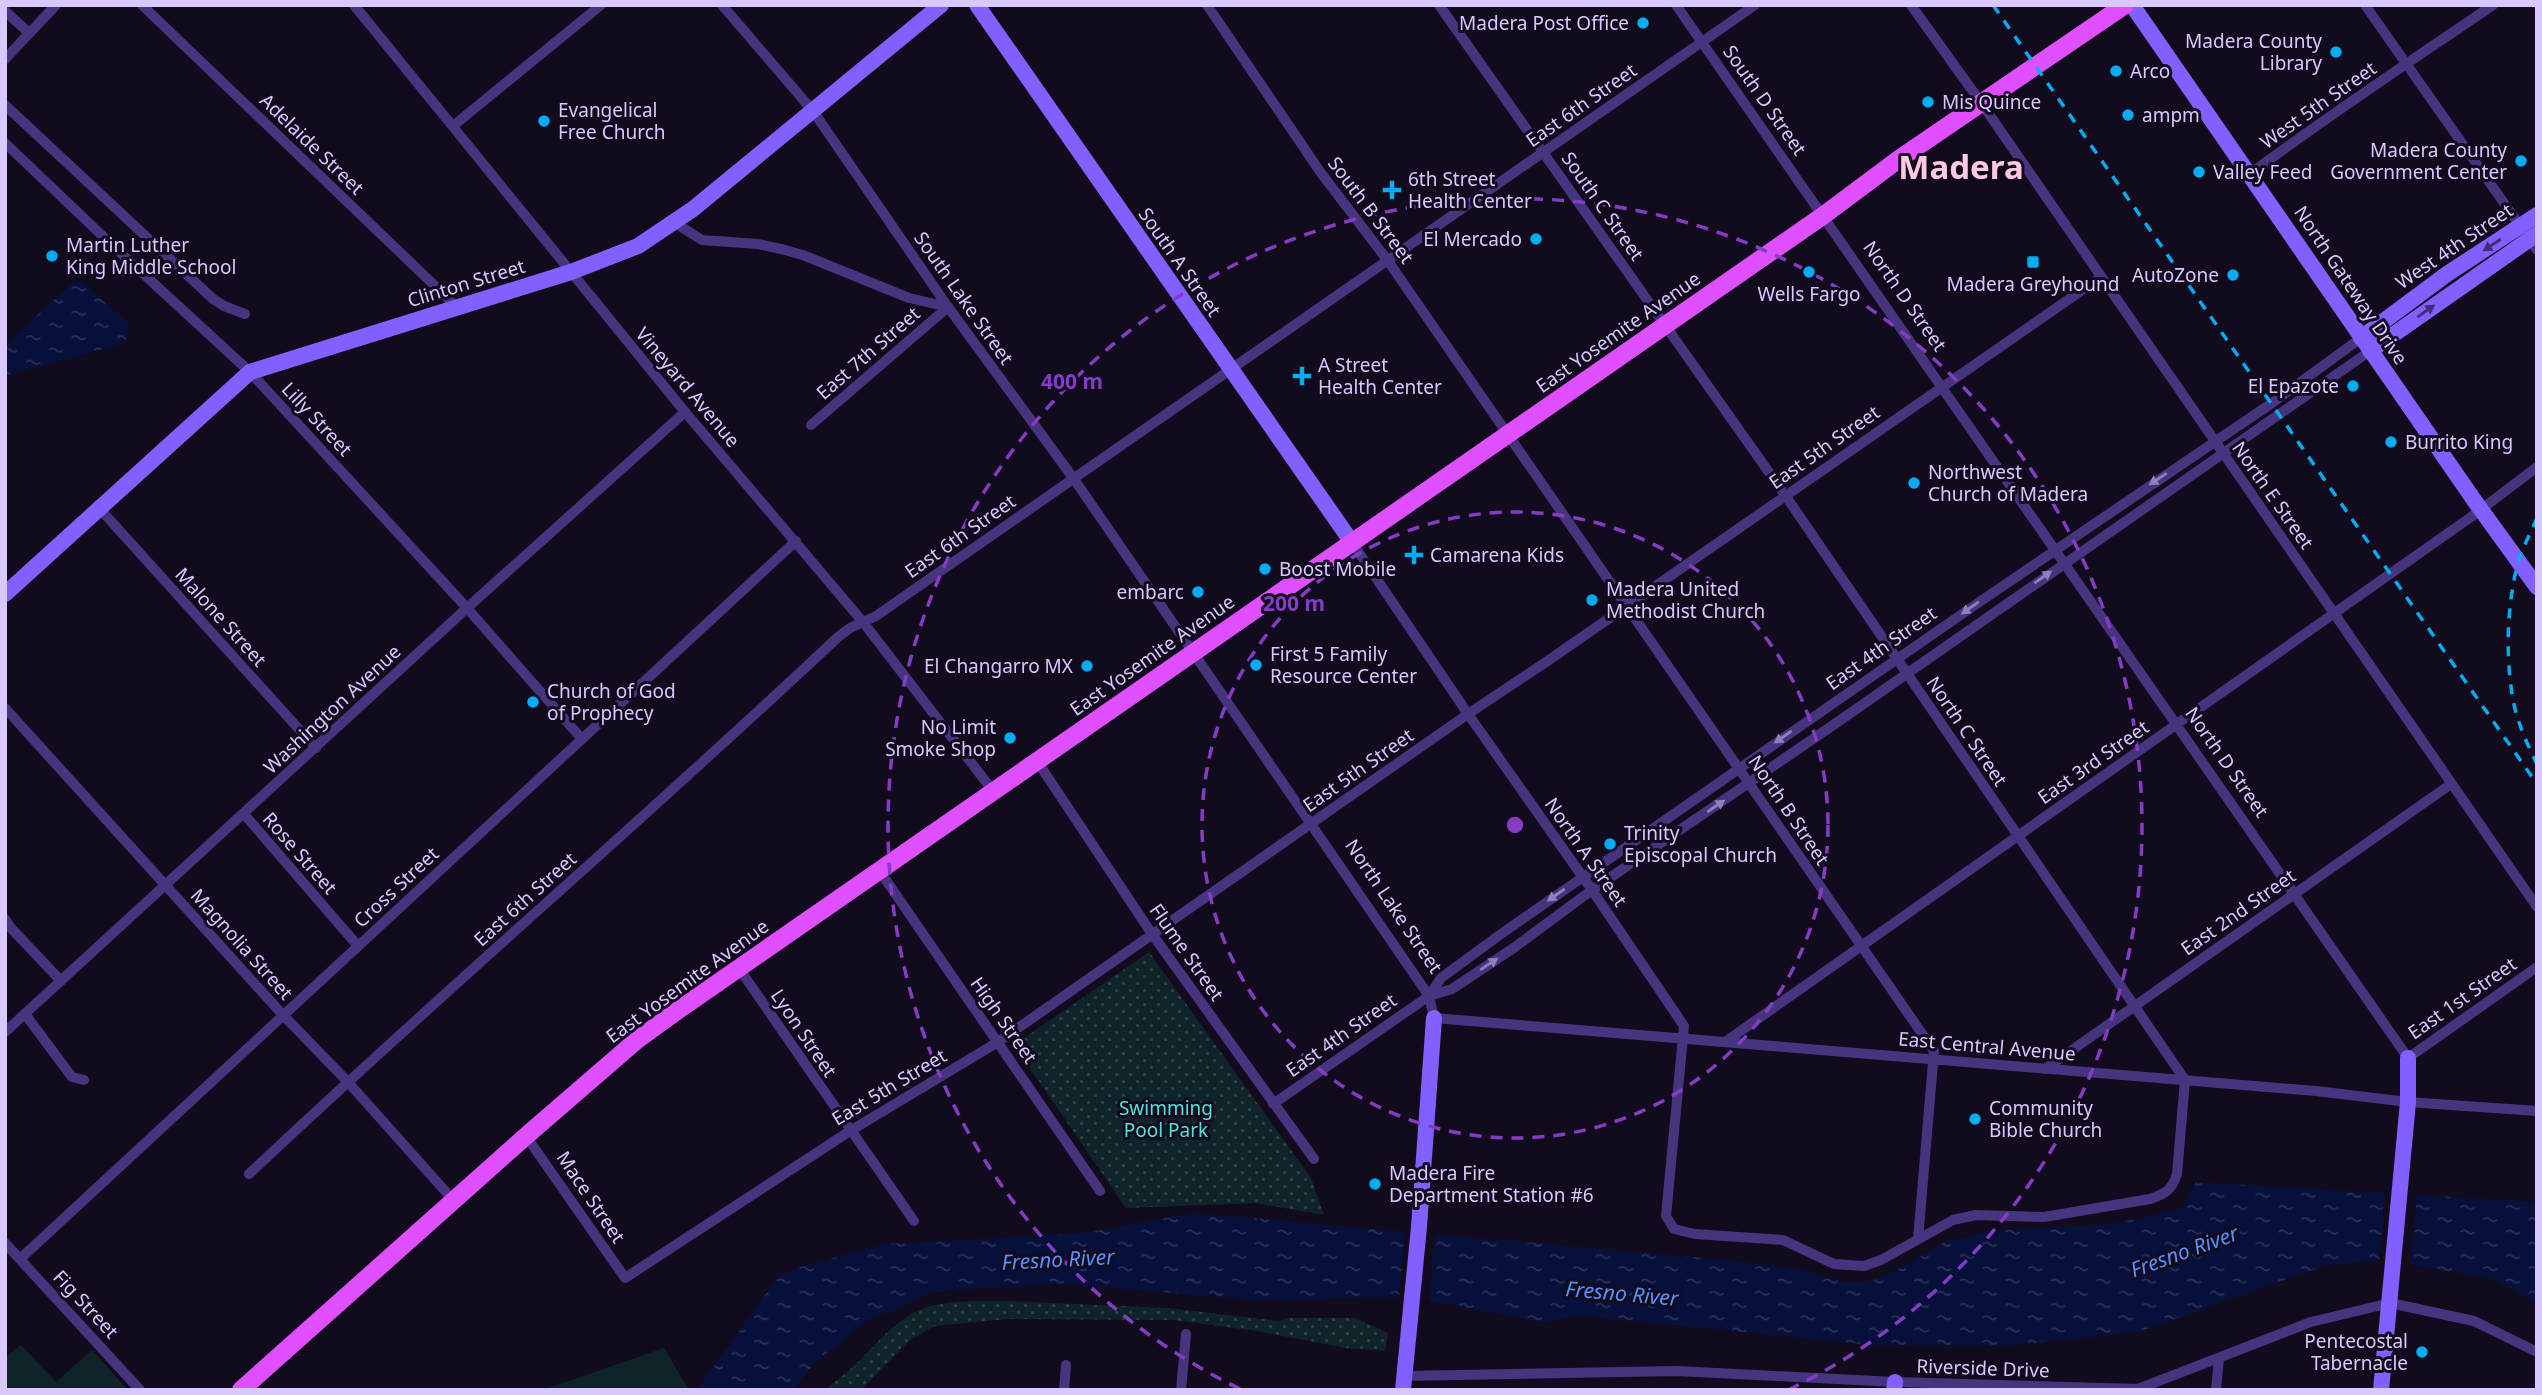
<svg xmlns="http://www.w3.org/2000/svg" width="2542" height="1395" font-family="'Noto Sans',sans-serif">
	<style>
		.grass { fill: #0e2428 }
		.park { fill: url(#park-dots) }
		.water { fill: url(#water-ripples) }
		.pier { fill: #120b1e }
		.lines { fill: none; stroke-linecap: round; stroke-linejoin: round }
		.street { stroke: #46357e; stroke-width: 10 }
		.secondary { stroke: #825fff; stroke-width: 16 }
		.primary { stroke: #df4fff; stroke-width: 18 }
		.rail { stroke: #00acf3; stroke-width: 3.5; stroke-dasharray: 10 9; stroke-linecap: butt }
		.oneway { fill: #3f2d78 }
		.oneway2 { fill: #907ebe }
		.ring { fill: none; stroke: #843cc5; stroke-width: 3.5; stroke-dasharray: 12 9 }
		.poi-dot { fill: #00acf3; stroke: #120b1e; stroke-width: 2.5 }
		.labels { text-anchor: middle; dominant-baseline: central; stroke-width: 6; stroke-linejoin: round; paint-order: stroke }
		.poi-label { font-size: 19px; fill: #d9c8ff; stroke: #120b1e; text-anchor: start }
		.street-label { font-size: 19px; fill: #d9c8ff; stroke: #120b1e }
		.park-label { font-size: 19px; fill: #52e1d9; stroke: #120b1e }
		.water-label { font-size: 21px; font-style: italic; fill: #5690ff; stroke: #120b1e }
		.town-label { font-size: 33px; font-weight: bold; fill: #ffcae1; stroke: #120b1e }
		.centre { fill: #843cc5; stroke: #120b1e; stroke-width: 3.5 }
		.ring-label { font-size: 21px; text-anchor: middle; font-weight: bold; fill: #843cc5; stroke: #120b1e; stroke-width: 6; stroke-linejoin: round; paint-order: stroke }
	</style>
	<defs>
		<pattern id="park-dots" width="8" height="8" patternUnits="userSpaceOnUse" patternTransform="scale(1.75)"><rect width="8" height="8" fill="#0e2428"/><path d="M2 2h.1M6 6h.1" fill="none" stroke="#304248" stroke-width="1.8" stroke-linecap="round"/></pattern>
		<pattern id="water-ripples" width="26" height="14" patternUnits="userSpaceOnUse" patternTransform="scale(1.75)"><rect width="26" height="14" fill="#07103b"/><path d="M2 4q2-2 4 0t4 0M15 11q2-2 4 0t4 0" fill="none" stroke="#2b3158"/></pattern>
	</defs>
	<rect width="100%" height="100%" fill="#120b1e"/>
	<g class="grass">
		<path d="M21 1345 56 1382 92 1350 128 1390H5V1358Z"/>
		<path d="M664 1348 689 1390H543Z"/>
	</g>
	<g class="park">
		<path d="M1149 952 1311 1178 1324 1215 1256 1203 1126 1208 1014 1045Z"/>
		<path d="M1007 1301 1168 1308 1279 1321 1290 1318H1355L1388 1333 1385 1351 1346 1348 1257 1331 1174 1320 1007 1319 934 1326 909 1341 861 1390H824C836 1381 848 1372 858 1362 880 1341 900 1314 931 1306 955 1300 982 1301 1007 1301Z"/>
	</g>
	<g class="water">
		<path d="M75 281 84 283 130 325 125 343 8 375 5 373V349L14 336Z"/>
		<path d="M2196 1182 2537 1202V1303L2494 1279 2383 1260 2327 1265 2138 1332 2007 1346 1870 1345 1576 1315 1546 1323 1411 1297 1260 1300 1061 1284 936 1291 867 1321 814 1364 792 1390H697L777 1278 793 1269 884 1244 1084 1233 1194 1213 1728 1260 1793 1268 1845 1282H1869L1901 1268 1944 1242 1994 1231 2109 1224 2148 1217 2182 1208Z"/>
	</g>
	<g class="pier">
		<path d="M2385 1190 2417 1192 2410 1269 2379 1264Z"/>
		<path d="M1405 1227 1435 1230 1429 1304 1399 1301Z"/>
	</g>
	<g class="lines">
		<g class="street">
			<path d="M142 5 458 308"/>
			<path d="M354 5 685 412 863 622 993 791"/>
			<path d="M722 5 813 111 948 307 1074 479 1429 996 1434 1018 2316 1091 2408 1102 2537 1111"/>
			<path d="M1207 5 1321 173 1388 261 1934 1051 1918 1239"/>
			<path d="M1676 5 2408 1058 2537 967"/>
			<path d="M1911 5 1982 104 2537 907"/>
			<path d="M2365 5 2537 250"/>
			<path d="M5 11 29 33"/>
			<path d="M5 59 56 5"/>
			<path d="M5 105 213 299 224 306 245 314"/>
			<path d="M453 126 601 5"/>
			<path d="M5 143 111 244 250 372 467 608 582 739"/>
			<path d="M2250 174C2329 115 2411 61 2493 5"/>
			<path d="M675 223 702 240 758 244 781 249 803 255 909 298 948 307"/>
			<path d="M811 425 948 307"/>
			<path d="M100 509 316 748"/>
			<path d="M1351 541 1468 714 1592 890 1684 1026 1666 1216 1674 1229 1695 1234 1783 1240 1834 1264 1864 1266 1881 1260 1953 1220 1976 1215 2044 1217 2150 1199C2165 1194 2172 1190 2177 1174L2185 1080 1785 495 1439 5"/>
			<path d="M5 708 283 1015 347 1081 454 1201"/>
			<path d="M1037 761 1152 934 1314 1159"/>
			<path d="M244 814 358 946"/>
			<path d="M879 870 1100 1191"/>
			<path d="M5 919 11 928 61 981"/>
			<path d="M738 967 914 1221"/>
			<path d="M1429 996 1441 978 1501 934 1975 605 2272 403 2361 338"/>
			<path d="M25 1014 72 1077 84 1080"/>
			<path d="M5 1032 467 608 685 412"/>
			<path d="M1725 1042 2471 517 2537 467"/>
			<path d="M2045 1069 2451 784"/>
			<path d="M1273 1104 1429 996 1452 989 1515 947 1592 890 1829 728 2370 351"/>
			<path d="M526 1136 625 1278 850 1131 998 1042 1468 714 1549 660 2101 277"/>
			<path d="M249 1174C443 991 645 819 838 637L850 628 876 616 932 577 1755 5"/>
			<path d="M5 1243 140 1390"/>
			<path d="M20 1259 796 541"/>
			<path d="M1404 1376 1677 1371 1895 1382 2138 1389 2311 1322 2390 1303 2474 1321 2537 1352"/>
			<path d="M1064 1390 1066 1365"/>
			<path d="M1181 1390 1186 1334"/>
			<path d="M2216 1390 2219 1358"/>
		</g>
		<g class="secondary">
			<path d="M977 5 1351 541"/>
			<path d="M2132 5 2474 500 2537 587"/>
			<path d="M2361 338 2447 274 2537 215"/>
			<path d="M2370 351 2537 234"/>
			<path d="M5 594 250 372 571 272 638 246 693 209 941 5"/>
			<path d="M1403 1390 1419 1227 1434 1018"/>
			<path d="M1894 1390 1895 1382"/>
			<path d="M2381 1390 2408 1102V1058"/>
		</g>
		<path class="primary" d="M241 1390 526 1136 637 1040 677 1011 1824 215 1899 159 2125 5"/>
		<g class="rail">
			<path d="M1993 5 2537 784"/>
			<path d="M2537 518C2531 533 2522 548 2518 563 2506 607 2505 665 2515 709 2520 728 2528 746 2537 764"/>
		</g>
	</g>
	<defs><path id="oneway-solid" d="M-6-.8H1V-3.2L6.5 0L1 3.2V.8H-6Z" transform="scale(1.75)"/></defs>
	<g class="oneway">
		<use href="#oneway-solid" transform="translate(2492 245) rotate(147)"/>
		<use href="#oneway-solid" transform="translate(2426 311) rotate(-35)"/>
	</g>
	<g class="oneway2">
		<use href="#oneway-solid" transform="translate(2158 479) rotate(146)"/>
		<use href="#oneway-solid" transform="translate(2043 577) rotate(-35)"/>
		<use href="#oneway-solid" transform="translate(1970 608) rotate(145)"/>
		<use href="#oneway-solid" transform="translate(1783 737) rotate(145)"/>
		<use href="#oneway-solid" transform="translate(1716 806) rotate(-34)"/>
		<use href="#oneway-solid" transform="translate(1556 895) rotate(145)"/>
		<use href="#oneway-solid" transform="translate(1489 964) rotate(-34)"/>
	</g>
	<g class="ring">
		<circle cx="1515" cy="825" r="313"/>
		<path d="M1240 1389A627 627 0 1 1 1790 1389"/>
	</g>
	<g class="poi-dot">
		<circle cx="1643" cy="23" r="7"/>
		<circle cx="2336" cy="52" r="7"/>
		<circle cx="2116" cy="71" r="7"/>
		<circle cx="1928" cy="102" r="7"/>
		<circle cx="2128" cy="115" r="7"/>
		<circle cx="544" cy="121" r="7"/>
		<circle cx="2521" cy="161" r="7"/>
		<circle cx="2199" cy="172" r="7"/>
		<path d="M1388.5 179.5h7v7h7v7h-7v7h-7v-7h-7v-7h7z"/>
		<circle cx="1536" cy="239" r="7"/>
		<circle cx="52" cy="256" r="7"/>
		<rect x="2026" y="255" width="14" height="14" rx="3.5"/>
		<circle cx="1809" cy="272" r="7"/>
		<circle cx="2233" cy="275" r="7"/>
		<path d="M1298.5 365.5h7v7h7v7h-7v7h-7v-7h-7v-7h7z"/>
		<circle cx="2353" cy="386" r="7"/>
		<circle cx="2391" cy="442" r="7"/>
		<circle cx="1914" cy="483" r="7"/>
		<path d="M1410.5 544.5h7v7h7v7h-7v7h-7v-7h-7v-7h7z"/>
		<circle cx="1265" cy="569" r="7"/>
		<circle cx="1198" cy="592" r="7"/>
		<circle cx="1592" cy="600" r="7"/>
		<circle cx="1256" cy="665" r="7"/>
		<circle cx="1087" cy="666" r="7"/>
		<circle cx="533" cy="702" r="7"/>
		<circle cx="1010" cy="738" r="7"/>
		<circle cx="1610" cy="844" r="7"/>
		<circle cx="1975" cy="1119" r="7"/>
		<circle cx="1375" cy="1184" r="7"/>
		<circle cx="2422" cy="1352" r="7"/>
	</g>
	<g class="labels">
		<g class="poi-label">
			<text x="1629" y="23" text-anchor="end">Madera Post Office</text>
			<text x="2322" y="41" text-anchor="end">Madera County<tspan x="2322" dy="22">Library</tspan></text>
			<text x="2130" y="71">Arco</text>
			<text x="1942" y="102">Mis Quince</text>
			<text x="558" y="110">Evangelical<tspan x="558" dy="22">Free Church</tspan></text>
			<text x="2142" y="115">ampm</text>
			<text x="2507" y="150" text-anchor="end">Madera County<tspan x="2507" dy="22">Government Center</tspan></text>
			<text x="2213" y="172">Valley Feed</text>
			<text x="1408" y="179">6th Street<tspan x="1408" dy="22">Health Center</tspan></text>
			<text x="1522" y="239" text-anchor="end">El Mercado</text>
			<text x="66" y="245">Martin Luther<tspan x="66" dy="22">King Middle School</tspan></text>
			<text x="2219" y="275" text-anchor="end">AutoZone</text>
			<text x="2033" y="284" text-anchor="middle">Madera Greyhound</text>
			<text x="1809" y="294" text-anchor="middle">Wells Fargo</text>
			<text x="1318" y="365">A Street<tspan x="1318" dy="22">Health Center</tspan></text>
			<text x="2339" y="386" text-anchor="end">El Epazote</text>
			<text x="2405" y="442">Burrito King</text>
			<text x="1928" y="472">Northwest<tspan x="1928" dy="22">Church of Madera</tspan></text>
			<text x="1430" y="555">Camarena Kids</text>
			<text x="1279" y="569">Boost Mobile</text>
			<text x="1606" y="589">Madera United<tspan x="1606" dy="22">Methodist Church</tspan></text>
			<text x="1184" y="592" text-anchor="end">embarc</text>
			<text x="1270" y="654">First 5 Family<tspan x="1270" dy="22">Resource Center</tspan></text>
			<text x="1073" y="666" text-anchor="end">El Changarro MX</text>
			<text x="547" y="691">Church of God<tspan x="547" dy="22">of Prophecy</tspan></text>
			<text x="996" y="727" text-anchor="end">No Limit<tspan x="996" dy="22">Smoke Shop</tspan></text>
			<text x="1624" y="833">Trinity<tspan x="1624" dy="22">Episcopal Church</tspan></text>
			<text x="1989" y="1108">Community<tspan x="1989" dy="22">Bible Church</tspan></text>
			<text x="1389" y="1173">Madera Fire<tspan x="1389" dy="22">Department Station #6</tspan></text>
			<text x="2408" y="1341" text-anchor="end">Pentecostal<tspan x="2408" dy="22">Tabernacle</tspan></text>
		</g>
		<g class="street-label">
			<text transform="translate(1765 100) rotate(55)">South D Street</text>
			<text transform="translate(1581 105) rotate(-35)">East 6th Street</text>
			<text transform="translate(2318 105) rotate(-35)">West 5th Street</text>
			<text transform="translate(312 144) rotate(44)">Adelaide Street</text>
			<text transform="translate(1603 206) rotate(55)">South C Street</text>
			<text transform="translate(1371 210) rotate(53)">South B Street</text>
			<text transform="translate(2454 246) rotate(-34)">West 4th Street</text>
			<text transform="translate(1180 262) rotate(55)">South A Street</text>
			<text transform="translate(466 283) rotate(-17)">Clinton Street</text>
			<text transform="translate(2351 285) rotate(56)">North Gateway Drive</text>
			<text transform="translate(1905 296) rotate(55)">North D Street</text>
			<text transform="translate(964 298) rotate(55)">South Lake Street</text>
			<text transform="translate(1618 332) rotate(-35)">East Yosemite Avenue</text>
			<text transform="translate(868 353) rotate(-41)">East 7th Street</text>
			<text transform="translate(688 387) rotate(50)">Vineyard Avenue</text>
			<text transform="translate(317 419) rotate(47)">Lilly Street</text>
			<text transform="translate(1824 447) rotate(-35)">East 5th Street</text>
			<text transform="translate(2273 495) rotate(55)">North E Street</text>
			<text transform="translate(960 536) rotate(-35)">East 6th Street</text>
			<text transform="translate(221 617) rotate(48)">Malone Street</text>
			<text transform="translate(1881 648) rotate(-35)">East 4th Street</text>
			<text transform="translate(1152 655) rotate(-35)">East Yosemite Avenue</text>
			<text transform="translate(332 709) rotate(-43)">Washington Avenue</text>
			<text transform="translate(1967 731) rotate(56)">North C Street</text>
			<text transform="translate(2093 762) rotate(-35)">East 3rd Street</text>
			<text transform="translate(2227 762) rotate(55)">North D Street</text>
			<text transform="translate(1358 770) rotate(-35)">East 5th Street</text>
			<text transform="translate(1789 810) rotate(56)">North B Street</text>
			<text transform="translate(1586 852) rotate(55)">North A Street</text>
			<text transform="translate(300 853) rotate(49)">Rose Street</text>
			<text transform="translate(396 887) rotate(-43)">Cross Street</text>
			<text transform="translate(525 899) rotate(-42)">East 6th Street</text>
			<text transform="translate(1394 906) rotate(56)">North Lake Street</text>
			<text transform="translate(2238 912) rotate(-35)">East 2nd Street</text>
			<text transform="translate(242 944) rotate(48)">Magnolia Street</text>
			<text transform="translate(1187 952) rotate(55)">Flume Street</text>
			<text transform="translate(687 981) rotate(-36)">East Yosemite Avenue</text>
			<text transform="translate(2462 998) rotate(-35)">East 1st Street</text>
			<text transform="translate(1004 1020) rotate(55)">High Street</text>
			<text transform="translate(804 1033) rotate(56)">Lyon Street</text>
			<text transform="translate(1341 1035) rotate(-35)">East 4th Street</text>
			<text transform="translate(1987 1046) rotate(5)">East Central Avenue</text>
			<text transform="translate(889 1087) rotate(-31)">East 5th Street</text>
			<text transform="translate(591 1197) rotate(56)">Mace Street</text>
			<text transform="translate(86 1304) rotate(47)">Fig Street</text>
			<text transform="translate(1983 1368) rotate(2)">Riverside Drive</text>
		</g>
		<g class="park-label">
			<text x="1166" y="1108">Swimming<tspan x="1166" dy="22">Pool Park</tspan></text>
		</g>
		<g class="water-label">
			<text transform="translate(2184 1251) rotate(-20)">Fresno River</text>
			<text transform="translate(1058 1259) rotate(-3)">Fresno River</text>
			<text transform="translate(1622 1293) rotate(5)">Fresno River</text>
		</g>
		<g class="town-label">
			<text x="1961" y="166">Madera</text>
		</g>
	</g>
	<circle cx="1515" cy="825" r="10" class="centre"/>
	<g class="ring-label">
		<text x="1072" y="389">400 m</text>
		<text x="1294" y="611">200 m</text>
	</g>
	<rect width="2542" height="1395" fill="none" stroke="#d9c8ff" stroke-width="14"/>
</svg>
